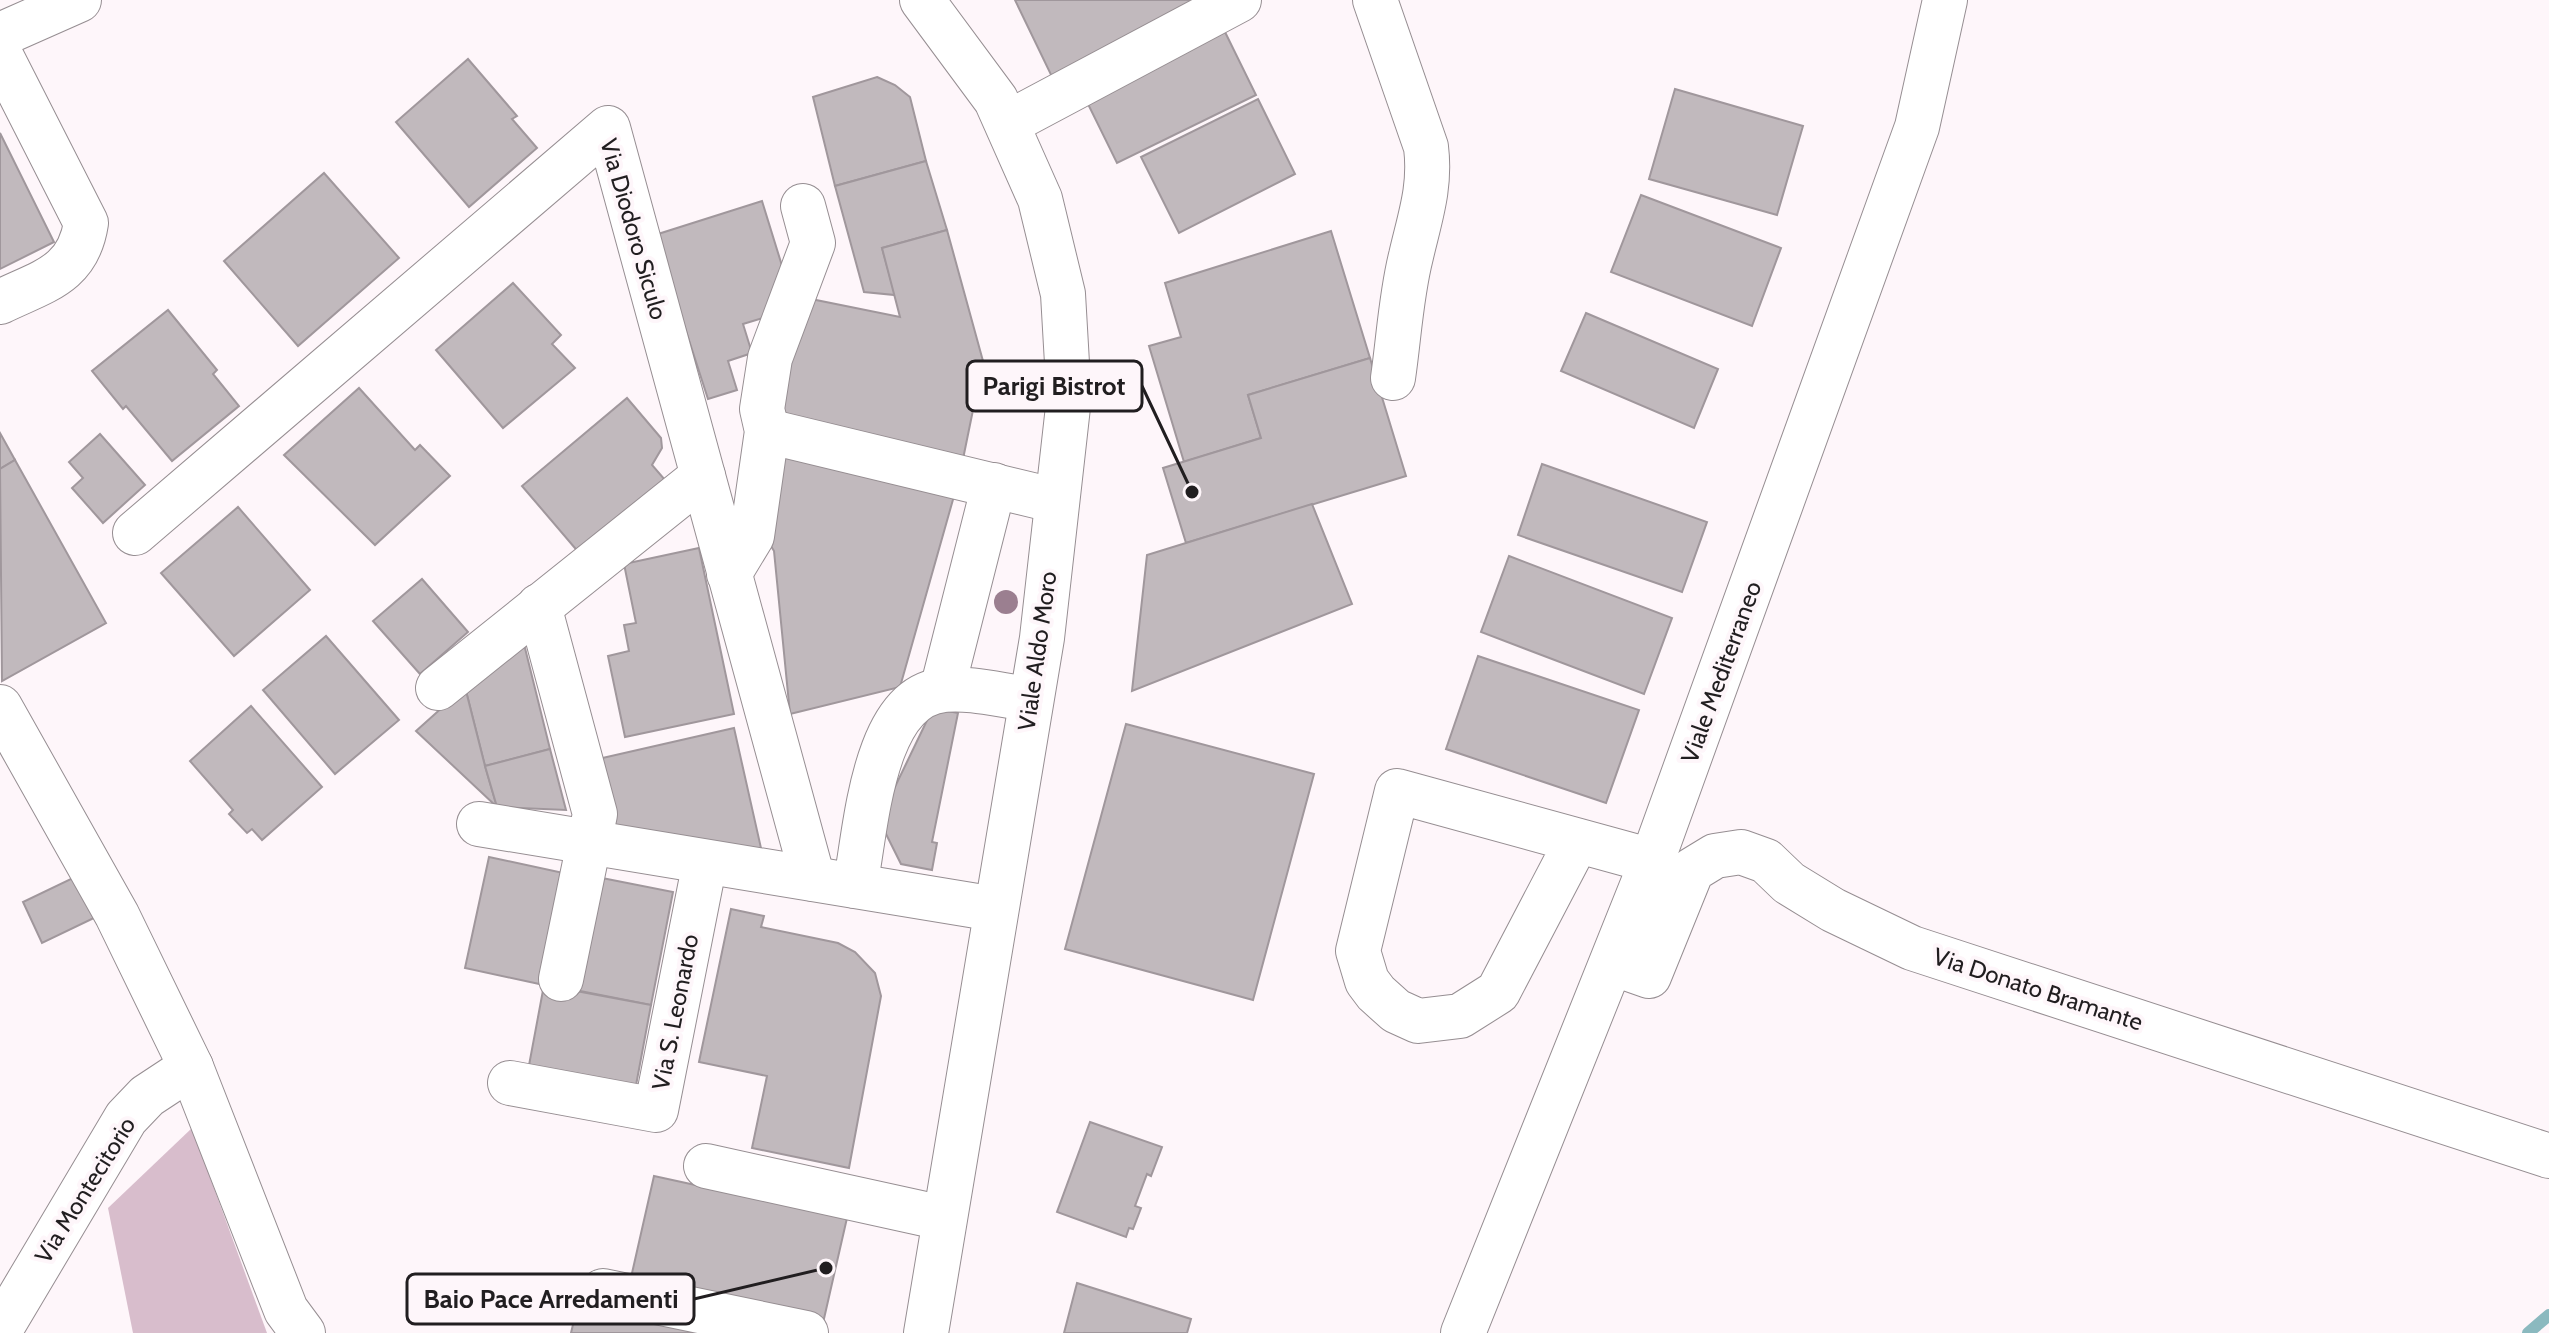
<svg xmlns="http://www.w3.org/2000/svg" width="2549" height="1333" font-family="Cabin,sans-serif">
	<style>
		.green { fill: #d8bdcc }
		.lines { fill: none; stroke-linecap: round; stroke-linejoin: round }
		.stream { stroke: #8bb9bf; stroke-width: 12 }
		.building { fill: #c1b9bd; stroke: #a0979c; stroke-width: 2 }
		.minor-casing { stroke: #968e92; stroke-width: 46 }
		.major-casing { stroke: #968e92; stroke-width: 46 }
		.minor { stroke: #fff; stroke-width: 44 }
		.major { stroke: #fff; stroke-width: 44 }
		.tree { fill: #9b7f90 }
		.labels { text-anchor: middle; dominant-baseline: central; stroke-width: 8; stroke-linejoin: round; paint-order: stroke }
		.street-label { font-size: 24px; fill: #211e20; stroke: #fef6fa }
		.leader { fill: none; stroke: #211e20; stroke-width: 3 }
		.callout-dot { fill: #211e20; stroke: #fef6fa; stroke-width: 3 }
		.callout { fill: #fef6fa; stroke: #211e20; stroke-width: 3 }
		.callout-label { font-size: 26px; text-anchor: middle; font-weight: bold; fill: #211e20 }
	</style>
	<rect width="100%" height="100%" fill="#fef6fa"/>
	<path class="green" d="M192 1128 267 1333H133L108 1208Z"/>
	<g class="lines">
		<path class="stream" d="M2528 1333 2549 1315"/>
	</g>
	<g class="building">
		<path d="M1015 0H1208L1054 81Z"/>
		<path d="M1225 32 1256 95 1117 163 1086 100Z"/>
		<path d="M468 59 517 116 512 119 537 148 469 207 396 122Z"/>
		<path d="M877 77 895 85 910 97 926 161 835 186 813 97Z"/>
		<path d="M1675 89 1803 126 1777 215 1649 179Z"/>
		<path d="M1258 99 1295 174 1179 233 1141 157Z"/>
		<path d="M0 133 54 242 0 269Z"/>
		<path d="M926 161 947 230 882 248 895 295 864 292 835 186Z"/>
		<path d="M324 173 399 258 298 346 224 261Z"/>
		<path d="M1641 195 1781 248 1752 326 1611 272Z"/>
		<path d="M762 201 783 269 763 318 743 324 752 353 728 361 737 390 708 399 655 235Z"/>
		<path d="M947 230 983 361 963 459 767 419 801 297 900 317 882 248Z"/>
		<path d="M1331 231 1370 358 1248 395 1261 438 1184 462 1149 346 1181 337 1165 283Z"/>
		<path d="M513 283 561 335 552 344 575 368 503 428 436 350Z"/>
		<path d="M168 310 217 370 213 374 239 406 172 461 126 406 123 409 92 371Z"/>
		<path d="M1586 313 1718 369 1694 428 1561 371Z"/>
		<path d="M1370 358 1406 476 1186 543 1163 468 1261 438 1248 395Z"/>
		<path d="M359 388 415 450 420 445 450 476 375 545 284 455Z"/>
		<path d="M627 398 661 438 662 448 652 465 671 487 586 561 522 486Z"/>
		<path d="M0 433 15 460 0 469Z"/>
		<path d="M100 434 145 485 103 523 72 488 83 478 69 462Z"/>
		<path d="M784 448 954 496 900 687 790 714 774 551 766 538Z"/>
		<path d="M15 460 106 623 2 681 0 469Z"/>
		<path d="M1542 464 1707 522 1682 592 1518 535Z"/>
		<path d="M1312 504 1352 604 1132 691 1147 555Z"/>
		<path d="M238 507 310 590 234 656 161 573Z"/>
		<path d="M699 548 734 714 625 737 608 656 629 651 624 625 636 623 624 564Z"/>
		<path d="M1509 556 1672 618 1644 694 1481 632Z"/>
		<path d="M422 579 468 632 420 674 373 621Z"/>
		<path d="M326 636 399 720 335 774 263 690Z"/>
		<path d="M523 640 550 749 485 766 465 687Z"/>
		<path d="M1478 656 1639 710 1606 803 1446 749Z"/>
		<path d="M465 687 485 766 497 807 416 731Z"/>
		<path d="M251 706 322 787 262 840 252 829 247 833 229 814 233 810 190 761Z"/>
		<path d="M933 708 958 713 932 842 937 843 932 870 901 864 879 820Z"/>
		<path d="M1126 724 1314 774 1253 1000 1065 949Z"/>
		<path d="M734 728 765 866 617 839 598 759Z"/>
		<path d="M550 749 566 810 497 807 485 766Z"/>
		<path d="M489 857 568 874 544 985 465 968Z"/>
		<path d="M77 876 96 917 42 943 23 902Z"/>
		<path d="M597 877 673 892 651 1005 575 990Z"/>
		<path d="M731 909 764 916 761 927 838 943 855 952 875 973 881 996 849 1168 752 1148 767 1076 699 1062Z"/>
		<path d="M544 985 651 1005 634 1096 527 1076Z"/>
		<path d="M1090 1122 1162 1147 1151 1176 1147 1174 1135 1206 1141 1208 1133 1229 1129 1228 1126 1237 1057 1212Z"/>
		<path d="M654 1176 847 1218 823 1323 630 1282Z"/>
		<path d="M1077 1283 1191 1319 1187 1333H1064Z"/>
		<path d="M580 1295 757 1333H571Z"/>
	</g>
	<g class="lines">
		<g class="minor-casing">
			<g id="minor">
				<path d="M1375 0 1426 147C1431 187 1420 217 1411 256 1401 295 1399 337 1393 378"/>
				<path d="M0 54 86 223C78 275 43 281 0 302"/>
				<path d="M1008 123 1239 0"/>
				<path d="M767 431 1057 501"/>
				<path d="M135 533 608 128 813 879"/>
				<path d="M729 574 752 536 767 431 762 409 770 358 813 243 803 206"/>
				<path d="M539 606 595 814 561 979"/>
				<path d="M438 688 703 476"/>
				<path d="M942 690 994 485"/>
				<path d="M0 707 117 915 191 1067 286 1310 303 1333"/>
				<path d="M479 824 995 909"/>
				<path d="M1577 841 1498 992 1460 1016 1418 1021 1396 1011 1376 993 1367 981 1358 951 1397 791 1652 861"/>
				<path d="M855 886C866 832 872 696 944 690 971 687 1003 696 1031 699"/>
				<path d="M1612 963 1649 976 1692 870 1715 856 1741 852 1766 861 1789 883 1833 910 1912 948 2549 1156"/>
				<path d="M510 1083 656 1110 705 862"/>
				<path d="M706 1166 943 1218"/>
				<path d="M603 1291 806 1333"/>
				<path d="M0 1330 126 1118 147 1096 191 1067"/>
				<path d="M1463 1333 1652 861 1917 127 1945 0"/>
			</g>
		</g>
		<g class="major-casing">
			<g id="major">
				<path d="M922 0 996 100 1040 199 1063 294 1069 398 1042 638 926 1333"/>
				<path d="M0 35 79 0"/>
			</g>
		</g>
		<use href="#minor" class="minor"/>
		<use href="#major" class="major"/>
	</g>
	<circle class="tree" cx="1006" cy="602" r="12"/>
	<g class="labels">
		<g class="street-label">
			<text transform="translate(634 229) rotate(74)">Via Diodoro Siculo</text>
			<text transform="translate(1037 651) rotate(-82)">Viale Aldo Moro</text>
			<text transform="translate(1721 672) rotate(-70)">Viale Mediterraneo</text>
			<text transform="translate(2038 989) rotate(18)">Via Donato Bramante</text>
			<text transform="translate(675 1012) rotate(-79)">Via S. Leonardo</text>
			<text transform="translate(85 1190) rotate(-58)">Via Montecitorio</text>
		</g>
	</g>
	<path class="leader" d="M1192 492L1142 386M826 1268L694 1299"/>
	<g class="callout-dot">
		<circle cx="1192" cy="492" r="8"/>
		<circle cx="826" cy="1268" r="8"/>
	</g>
	<g class="callout">
		<rect x="967" y="361" width="175" height="50" rx="8"/>
		<rect x="407" y="1274" width="287" height="50" rx="8"/>
	</g>
	<g class="callout-label">
		<text x="1054" y="395">Parigi Bistrot</text>
		<text x="551" y="1308">Baio Pace Arredamenti</text>
	</g>
</svg>
